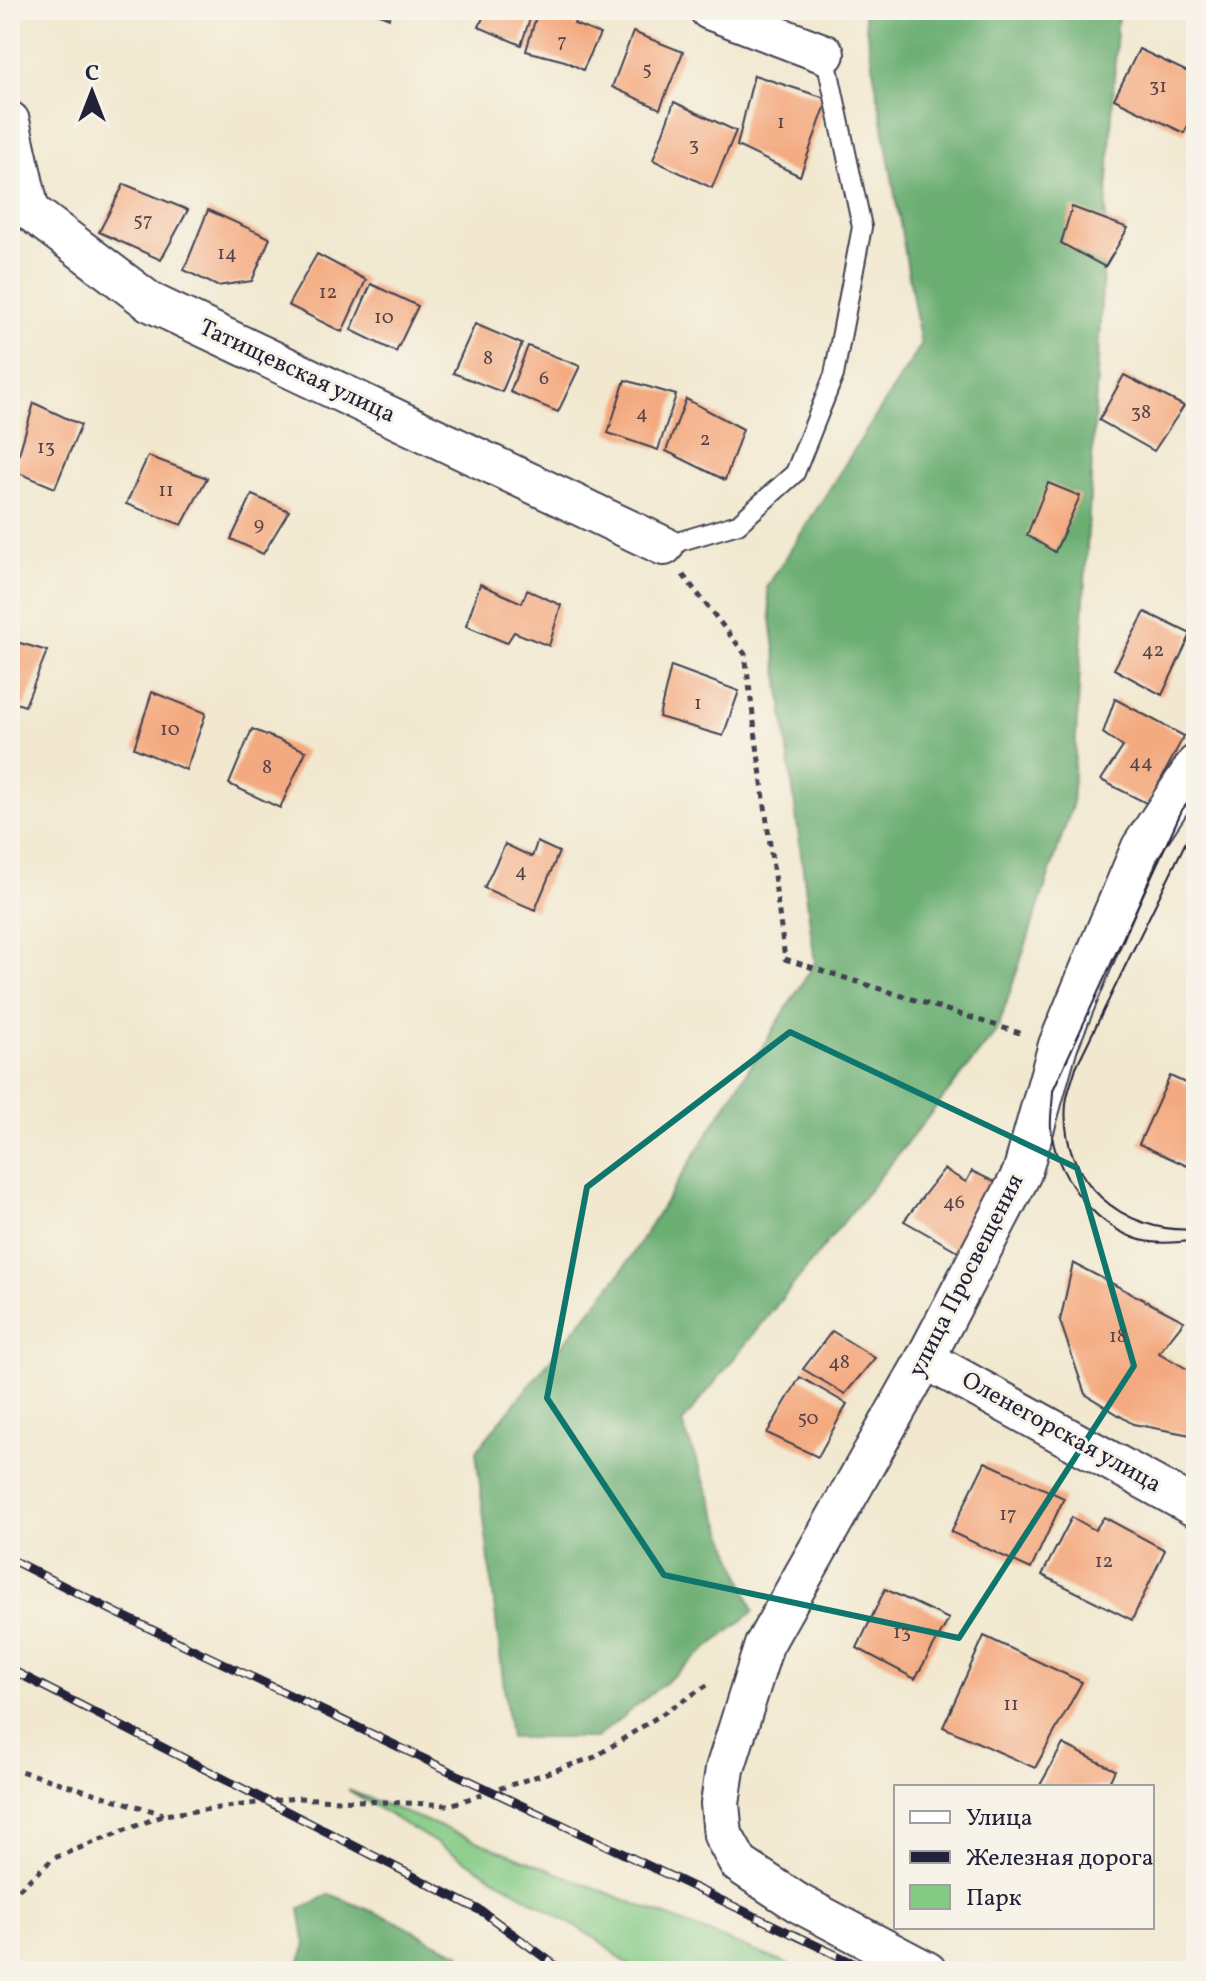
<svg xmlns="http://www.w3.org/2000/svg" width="1206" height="1981" font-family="Vollkorn,serif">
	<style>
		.green { fill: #84ca85; stroke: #537660; stroke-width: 2 }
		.forest { fill: #6bae72; stroke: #466856; stroke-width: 2 }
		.building { fill: #f4aa80 }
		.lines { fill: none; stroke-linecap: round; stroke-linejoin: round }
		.lane-casing { stroke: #414051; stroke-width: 22 }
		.street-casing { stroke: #414051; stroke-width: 42 }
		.path { stroke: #414051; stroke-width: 5; stroke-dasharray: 6 6; stroke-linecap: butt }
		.lane { stroke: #fff; stroke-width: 18 }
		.street { stroke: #fff; stroke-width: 38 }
		.tram { stroke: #22223b; stroke-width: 2 }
		.rail-casing { stroke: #22223b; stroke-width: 9 }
		.rail { stroke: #f7f3e8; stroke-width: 6; stroke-dasharray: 18; stroke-linecap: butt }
		.marked { fill: none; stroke: #0f766e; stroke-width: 6; stroke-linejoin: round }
		.labels { text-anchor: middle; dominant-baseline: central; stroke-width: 6; stroke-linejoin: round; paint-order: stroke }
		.number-label { font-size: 20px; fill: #56444c }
		.street-label { font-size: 24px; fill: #22223b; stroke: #f7f3e8 }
	</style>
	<rect width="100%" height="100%" fill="#f7f3e8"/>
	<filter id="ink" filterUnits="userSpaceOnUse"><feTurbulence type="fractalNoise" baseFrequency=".0125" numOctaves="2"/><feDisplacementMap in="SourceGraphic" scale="16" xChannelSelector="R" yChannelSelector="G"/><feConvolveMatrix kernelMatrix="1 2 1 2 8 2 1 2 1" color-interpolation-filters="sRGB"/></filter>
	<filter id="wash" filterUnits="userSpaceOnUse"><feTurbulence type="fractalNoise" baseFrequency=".006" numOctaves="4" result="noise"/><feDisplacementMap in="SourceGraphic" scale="32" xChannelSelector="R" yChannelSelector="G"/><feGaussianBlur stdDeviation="1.8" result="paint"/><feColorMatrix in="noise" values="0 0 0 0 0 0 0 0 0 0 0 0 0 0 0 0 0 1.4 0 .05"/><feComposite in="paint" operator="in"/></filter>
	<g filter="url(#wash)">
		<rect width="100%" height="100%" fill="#f1e8cf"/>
		<path class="green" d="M348 1790 805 1971H636L596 1939Z"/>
		<g class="forest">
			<path d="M863 10H1118L1072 806 997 1031 682 1423 754 1611 596 1738H510L476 1451 620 1274 815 963 767 587 921 345Z"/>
			<path d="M330 1894 393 1920 436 1943 460 1953 468 1971H296L306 1945 300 1909Z"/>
		</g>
		<g id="blocks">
			<g class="building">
				<path d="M370 10H393L389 18Z"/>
				<path d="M486 10H533L521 45 479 27Z"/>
				<path d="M538 10H571L579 13 574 24 600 34 583 70 565 61 526 51Z"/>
				<path d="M633 32 683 52 660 109 612 87Z"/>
				<path d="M1139 49 1196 76V111L1184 133 1114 99Z"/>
				<path d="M754 75 828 99 800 176 737 146Z"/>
				<path d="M674 102 736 131 712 188 653 160Z"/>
				<path d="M124 184 188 210 161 260 99 232Z"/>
				<path d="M1072 207 1128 228 1105 267 1061 243Z"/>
				<path d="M208 210 270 238 252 281 217 286 184 270Z"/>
				<path d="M317 254 366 280 342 332 288 305Z"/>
				<path d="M371 284 418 306 396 352 351 330Z"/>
				<path d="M475 324 522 344 502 392 453 373Z"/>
				<path d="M528 346 580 366 558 412 510 392Z"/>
				<path d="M1124 375 1184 406 1154 451 1099 420Z"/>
				<path d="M625 380 676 395 658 450 608 433Z"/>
				<path d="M686 399 743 429 725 480 666 451Z"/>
				<path d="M34 403 81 425 55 488 14 471Z"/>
				<path d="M148 456 207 478 182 525 126 504Z"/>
				<path d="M1048 483 1080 496 1055 552 1027 535Z"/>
				<path d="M252 495 289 511 263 554 231 539Z"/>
				<path d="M480 584 522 603 527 590 561 605 549 646 514 632 507 643 466 626Z"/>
				<path d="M1145 612 1191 634 1162 695 1114 669Z"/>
				<path d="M10 640 47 651 25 706 10 701Z"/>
				<path d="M671 666 739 691 723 736 659 717Z"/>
				<path d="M152 692 206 713 186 770 134 748Z"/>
				<path d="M1115 699 1184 736 1148 804 1101 780 1123 747 1103 733Z"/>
				<path d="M252 729 306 751 280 808 229 784Z"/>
				<path d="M537 842 559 852 535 910 484 888 505 844 532 857Z"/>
				<path d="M1170 1076 1196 1088V1170L1139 1144Z"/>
				<path d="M944 1169 966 1182 972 1171 999 1184 961 1253 904 1221Z"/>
				<path d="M1073 1263 1184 1321 1159 1353 1196 1374V1436L1133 1424 1085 1394 1060 1321Z"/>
				<path d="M832 1331 875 1358 845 1394 803 1369Z"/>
				<path d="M800 1377 847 1404 818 1457 767 1433Z"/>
				<path d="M985 1462 1064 1498 1031 1569 951 1532Z"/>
				<path d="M1072 1517 1095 1530 1104 1517 1165 1550 1132 1620 1042 1575Z"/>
				<path d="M885 1589 949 1619 915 1679 857 1648Z"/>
				<path d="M984 1636 1082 1682 1035 1768 943 1727Z"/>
				<path d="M1063 1744 1115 1770 1107 1787H1039Z"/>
			</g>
		</g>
	</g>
	<g filter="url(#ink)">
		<use href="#blocks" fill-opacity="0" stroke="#414051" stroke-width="2"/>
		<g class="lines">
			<g class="lane-casing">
				<path id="lane" d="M664 546 738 524 795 473 834 375 862 227 825 54"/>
			</g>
			<g class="street-casing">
				<g id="street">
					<path d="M709 10 825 54"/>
					<path d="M10 121 30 211 150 302 664 546"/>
					<path d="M925 1359 1196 1508"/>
					<path d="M927 1971 798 1903 739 1864 723 1835 720 1804 725 1769 764 1645 925 1359 1022 1173 1058 1045 1097 951 1141 847 1196 764"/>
				</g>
			</g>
			<g class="path">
				<path d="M683 575 745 654 785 959 1023 1034"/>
				<path d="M10 1768 163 1814"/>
				<path d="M10 1897 54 1858 164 1815 296 1798 450 1805 595 1757 712 1682"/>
			</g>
			<use href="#lane" class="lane"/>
			<use href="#street" class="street"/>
			<g class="tram">
				<path d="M1196 792 1182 810 1053 1090C1053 1102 1050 1116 1051 1128 1055 1174 1091 1221 1134 1238 1152 1245 1177 1243 1196 1240"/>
				<path d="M1196 821 1076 1067C1073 1079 1067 1092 1066 1104 1059 1180 1123 1235 1196 1229"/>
			</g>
			<g class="rail-casing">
				<g id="rail">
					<path d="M10 1559 117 1613 870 1971"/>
					<path d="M10 1669 483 1912 563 1971"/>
				</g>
			</g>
			<use href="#rail" class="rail"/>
		</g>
	</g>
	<path class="marked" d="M790 1032 1077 1168 1134 1366 959 1638 664 1575 547 1398 587 1187Z"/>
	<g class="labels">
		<g class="number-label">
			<text x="562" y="42">7</text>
			<text x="647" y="70">5</text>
			<text x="1158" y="87">31</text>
			<text x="781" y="123">1</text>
			<text x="694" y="146">3</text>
			<text x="143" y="221">57</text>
			<text x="227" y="254">14</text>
			<text x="328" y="293">12</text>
			<text x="384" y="318">10</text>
			<text x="488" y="359">8</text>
			<text x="544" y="379">6</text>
			<text x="1141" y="413">38</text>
			<text x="642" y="414">4</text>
			<text x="705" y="440">2</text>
			<text x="46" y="448">13</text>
			<text x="166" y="491">11</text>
			<text x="259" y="525">9</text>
			<text x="1153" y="651">42</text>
			<text x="698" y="704">1</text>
			<text x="170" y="730">10</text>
			<text x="1141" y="763">44</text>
			<text x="267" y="768">8</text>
			<text x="521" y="872">4</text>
			<text x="954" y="1203">46</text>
			<text x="1118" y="1337">18</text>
			<text x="839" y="1363">48</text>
			<text x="808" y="1419">50</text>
			<text x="1008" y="1515">17</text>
			<text x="1104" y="1562">12</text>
			<text x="902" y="1633">13</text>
			<text x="1011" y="1705">11</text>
		</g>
		<g class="street-label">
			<text transform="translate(297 372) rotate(25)">Татищевская улица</text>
			<text transform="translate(967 1276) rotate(-63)">улица Просвещения</text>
			<text transform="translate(1061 1433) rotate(29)">Оленегорская улица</text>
		</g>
	</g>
	<rect width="1206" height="1981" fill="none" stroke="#f7f3e8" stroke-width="40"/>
	<rect x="894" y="1785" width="260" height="144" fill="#f7f3e8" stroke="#a29fa3" stroke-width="2"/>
	<rect x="910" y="1811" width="40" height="12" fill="#ffffff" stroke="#a29fa3" stroke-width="2"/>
	<text x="966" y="1825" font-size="24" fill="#22223b">Улица</text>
	<rect x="910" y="1851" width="40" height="12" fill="#22223b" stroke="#a29fa3" stroke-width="2"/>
	<text x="966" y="1865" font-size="24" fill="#22223b">Железная дорога</text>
	<rect x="910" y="1885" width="40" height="24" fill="#84ca85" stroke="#a29fa3" stroke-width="2"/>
	<text x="966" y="1905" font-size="24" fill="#22223b">Парк</text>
	<g transform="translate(92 92)" stroke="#f7f3e8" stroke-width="6" paint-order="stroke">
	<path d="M0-6L14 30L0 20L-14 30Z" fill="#22223b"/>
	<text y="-12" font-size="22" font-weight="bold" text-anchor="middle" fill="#22223b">С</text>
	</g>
</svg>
